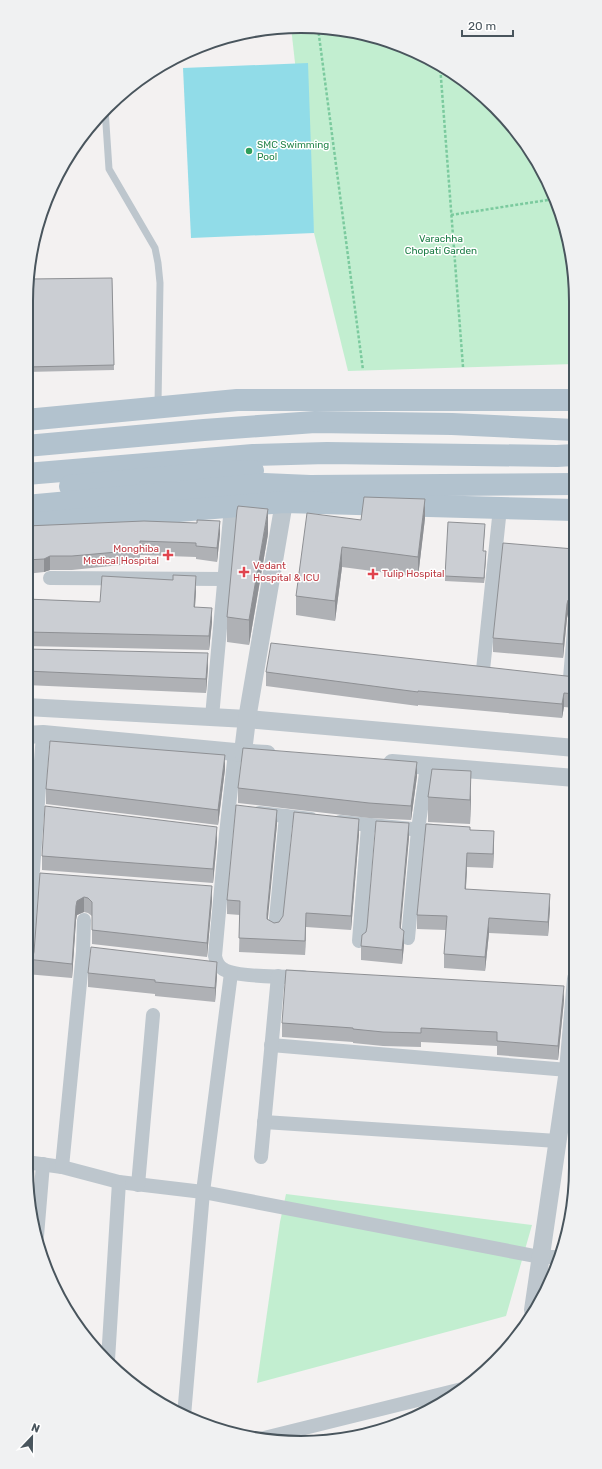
<svg xmlns="http://www.w3.org/2000/svg" width="602" height="1469" font-family="Rubik,sans-serif">
	<style>
		.green { fill: #c2eed0 }
		.water { fill: #91dce8 }
		.lines { fill: none; stroke-linecap: round; stroke-linejoin: round }
		.path { stroke: #7bca9e; stroke-width: 2.5; stroke-dasharray: 3 2; stroke-linecap: butt }
		.service { stroke: #bdc6cd; stroke-width: 7 }
		.minor { stroke: #bdc6cd; stroke-width: 14 }
		.tertiary { stroke: #bdc6cd; stroke-width: 18 }
		.primary { stroke: #b2c2ce; stroke-width: 22 }
		.wall { fill: #afb1b5 }
		.shaded-wall { fill: #8e9094 }
		.building { fill: #cbced3; stroke: #8e9094 }
		.leisure-dot { fill: #2e9e5b; stroke: #fff; stroke-width: 1.5 }
		.health-dot { fill: #e0444e; stroke: #fff; stroke-width: 1.5 }
		.labels { text-anchor: middle; dominant-baseline: central; stroke-width: 3; stroke-linejoin: round; paint-order: stroke }
		.leisure-label { font-size: 10px; fill: #27864d; stroke: #fff; text-anchor: start }
		.park-label { font-size: 10px; fill: #1c7d46; stroke: #fff }
		.health-label { font-size: 10px; fill: #be3a42; stroke: #fff; text-anchor: start }
		.rim { fill: none; stroke: #49555d; stroke-width: 2 }
	</style>
	<rect width="100%" height="100%" fill="#f3f1f1"/>
	<g class="green">
		<path d="M291 27 337 28 389 41 454 72 508 120 548 180 574 265V364L348 371 314 233Z"/>
		<path d="M286 1194 532 1225 506 1316 257 1383 280 1222Z"/>
	</g>
	<path class="water" d="M308 63 314 233 191 238 183 68Z"/>
	<g class="lines">
		<g class="path">
			<path d="M318 28 363 370"/>
			<path d="M440 65 463 367"/>
			<path d="M451 215 554 199"/>
		</g>
		<path class="service" d="M105 109 109 169 155 248 158 263 160 283 158 404"/>
		<g class="minor">
			<path d="M50 578 224 579"/>
			<path d="M470 672 480 673 483 670 500 508"/>
			<path d="M570 678 575 619"/>
			<path d="M212 717 231 506"/>
			<path d="M235 752 226 834 215 956C216 961 218 966 223 969 234 977 287 977 303 977"/>
			<path d="M259 813 311 819"/>
			<path d="M340 822 443 832"/>
			<path d="M275 929 286 816"/>
			<path d="M408 938 418 830 427 766"/>
			<path d="M359 941 368 826"/>
			<path d="M26 965 43 734"/>
			<path d="M271 1045 568 1070"/>
			<path d="M264 1122 557 1141"/>
			<path d="M261 1157 278 976"/>
			<path d="M26 1162 62 1167 119 1182 203 1192 540 1257H561"/>
			<path d="M62 1167 83 952 84 920"/>
			<path d="M138 1185 153 1015"/>
			<path d="M37 1236 43 1164"/>
			<path d="M108 1360 119 1182"/>
			<path d="M184 1416 203 1192 231 973"/>
			<path d="M260 1439 462 1389"/>
		</g>
		<g class="tertiary">
			<path d="M26 707 247 719 575 748"/>
			<path d="M26 735 43 734 235 752 267 754"/>
			<path d="M243 752 247 719 284 502"/>
			<path d="M392 763 575 778"/>
			<path d="M533 1310 568 1070 576 979"/>
		</g>
		<g class="primary">
			<path d="M26 420 237 400H574"/>
			<path d="M26 446 204 430 315 422 452 424 574 430"/>
			<path d="M26 474 253 455 327 453 557 456 574 455"/>
			<path d="M70 486 211 473 253 471"/>
			<path d="M26 506 264 484 310 486 574 484"/>
			<path d="M26 524 284 502 574 510"/>
		</g>
	</g>
	<g class="wall">
		<path d="M112 278 114 370 26 372V301Z"/>
		<path d="M425 518 418 577 342 567 335 621 296 615V596L361 520Z"/>
		<path d="M26 526 220 534 217 562 196 559V557L140 555V563L72 570H50L44 572 26 574Z"/>
		<path d="M485 529 483 551 486 556 484 583 445 581V576Z"/>
		<path d="M268 534 249 645 227 642V617Z"/>
		<path d="M574 549 575 611H572L568 614 567 618 563 658 493 652V638Z"/>
		<path d="M196 590 195 607 212 622 209 650 26 646V599L100 602Z"/>
		<path d="M26 649 208 667 206 693 26 685Z"/>
		<path d="M266 672 575 677V708L564 707 562 718 418 705V706L266 686Z"/>
		<path d="M225 769 218 825 46 804V789Z"/>
		<path d="M417 776 411 820 369 818 238 803V788Z"/>
		<path d="M471 796 470 824 428 822V797Z"/>
		<path d="M277 824 267 919 274 923 279 922 359 834 351 930 306 927 305 955 239 952 240 915 227 914V900Z"/>
		<path d="M470 830 494 845 493 868 467 867 466 889 550 908 548 936 489 933 485 971 444 968V954L446 930 417 929V915Z"/>
		<path d="M409 837 400 927 404 945 402 964 361 960V946L366 932Z"/>
		<path d="M217 841 213 883 42 870V856Z"/>
		<path d="M40 873 212 900 207 957 92 944V916L88 913 84 912 77 915 76 920 72 978 26 974V958L29 959 33 956 34 952Z"/>
		<path d="M88 973 217 976 215 1002 155 996V994L88 987Z"/>
		<path d="M564 1000 558 1060 497 1055V1046L421 1042V1047L383 1046 353 1043V1042L282 1037V1023Z"/>
	</g>
	<g class="shaded-wall">
		<path d="M425 499V518L418 577V557Z"/>
		<path d="M268 509V534L249 645V620Z"/>
		<path d="M220 521V534L217 562V548Z"/>
		<path d="M342 547V567L335 621V601Z"/>
		<path d="M486 551V556L484 583V578Z"/>
		<path d="M50 556V570L44 572V559Z"/>
		<path d="M196 576V590L194 621V607Z"/>
		<path d="M572 597V611L568 614 567 618 563 658V644L567 604 568 600Z"/>
		<path d="M212 608V622L209 650V636Z"/>
		<path d="M208 653V667L206 693V679Z"/>
		<path d="M564 693V707L562 718V704Z"/>
		<path d="M33 744V758L26 849V835Z"/>
		<path d="M225 755V769L218 825V810Z"/>
		<path d="M417 762V776L411 820V806Z"/>
		<path d="M471 771V796L470 824V800Z"/>
		<path d="M277 810V824L267 928V914Z"/>
		<path d="M359 819V834L351 930V916Z"/>
		<path d="M409 823V837L400 937V923Z"/>
		<path d="M217 827V841L213 883V869Z"/>
		<path d="M494 831V845L493 868V854Z"/>
		<path d="M467 853V867L465 903V889Z"/>
		<path d="M212 886V900L207 957V943Z"/>
		<path d="M550 894V908L548 936V922Z"/>
		<path d="M84 897V912L77 915 76 920 72 978V964L76 906 77 901Z"/>
		<path d="M306 913V927L305 955V941Z"/>
		<path d="M489 918V933L485 971V957Z"/>
		<path d="M404 931V945L402 964V950Z"/>
		<path d="M217 962V976L215 1002V988Z"/>
		<path d="M564 986V1000L558 1060V1046Z"/>
	</g>
	<g class="building">
		<path d="M112 278 114 365 26 367V301L30 279Z"/>
		<path d="M364 497 425 499 418 557 342 547 335 601 296 596 307 513 361 520Z"/>
		<path d="M238 506 268 509 249 620 227 617 237 510Z"/>
		<path d="M197 520 220 521 217 548 196 546V543L140 541V550L72 556H50L44 559 26 560V526L144 521 197 523Z"/>
		<path d="M448 522 485 524 483 551H486L484 578 445 576Z"/>
		<path d="M503 543 574 549V597H572L568 600 567 604 563 644 493 638Z"/>
		<path d="M173 575 196 576 194 607 212 608 209 636 26 632V599L100 602 102 576 173 580Z"/>
		<path d="M271 643 575 677V694L564 693 562 704 418 691V692L266 672Z"/>
		<path d="M26 649 208 653 206 679 26 671Z"/>
		<path d="M50 741 225 755 218 810 46 789Z"/>
		<path d="M26 743 33 744 26 835Z"/>
		<path d="M243 748 417 762 411 806 369 803 238 788Z"/>
		<path d="M432 769 471 771 470 800 428 797Z"/>
		<path d="M236 805 277 810 267 914V919L274 923 279 922 283 916 294 812 359 819 351 916 306 913 305 941 239 938 240 901 227 900Z"/>
		<path d="M45 806 217 827 213 869 42 856Z"/>
		<path d="M376 821 409 823 400 923V928L404 931 402 950 361 946 362 935 366 932 367 927Z"/>
		<path d="M426 824 470 827V830L494 831 493 854 467 853 465 889 550 894 548 922 489 918 485 957 444 954 447 916 417 915Z"/>
		<path d="M40 873 212 886 207 943 92 930V902L88 898 84 897 77 901 76 906 72 964 26 959V958L29 959 33 956 34 952Z"/>
		<path d="M91 947 217 962 215 988 155 982V980L88 973Z"/>
		<path d="M286 970 564 986 558 1046 497 1041V1032L421 1028V1033L383 1032 353 1029V1028L282 1023Z"/>
	</g>
	<circle class="leisure-dot" cx="249" cy="151" r="4"/>
	<g class="health-dot">
		<path d="M166 549h4v4h4v4h-4v4h-4v-4h-4v-4h4z"/>
		<path d="M242 566h4v4h4v4h-4v4h-4v-4h-4v-4h4z"/>
		<path d="M371 568h4v4h4v4h-4v4h-4v-4h-4v-4h4z"/>
	</g>
	<g class="labels">
		<g class="leisure-label">
			<text x="257" y="145">SMC Swimming<tspan x="257" dy="12">Pool</tspan></text>
		</g>
		<g class="park-label">
			<text x="441" y="239">Varachha<tspan x="441" dy="12">Chopati Garden</tspan></text>
		</g>
		<g class="health-label">
			<text x="159" y="549" text-anchor="end">Monghiba<tspan x="159" dy="12">Medical Hospital</tspan></text>
			<text x="253" y="566">Vedant<tspan x="253" dy="12">Hospital &amp; ICU</tspan></text>
			<text x="382" y="574">Tulip Hospital</text>
		</g>
	</g>
	<path d="M0 0H602V1469H0ZM301 33H301A268 268 0 0 1 569 301V1168A268 268 0 0 1 301 1436H301A268 268 0 0 1 33 1168V301A268 268 0 0 1 301 33Z" fill="#f0f1f2" fill-rule="evenodd"/>
	<path class="rim" d="M301 33H301A268 268 0 0 1 569 301V1168A268 268 0 0 1 301 1436H301A268 268 0 0 1 33 1168V301A268 268 0 0 1 301 33Z"/>
	<g transform="translate(32 1437) rotate(22)" stroke="#ffffff" stroke-width="3" paint-order="stroke">
	<path d="M0-3L7 15L0 10L-7 15Z" fill="#49555d"/>
	<text y="-6" font-size="11" font-weight="bold" text-anchor="middle" fill="#49555d">N</text>
	</g>
	<path d="M462 30v6h51v-6" fill="none" stroke="#49555d" stroke-width="2"/>
	<text x="468" y="30" font-size="12" fill="#49555d" stroke="#ffffff" stroke-width="3" paint-order="stroke">20 m</text>
</svg>
